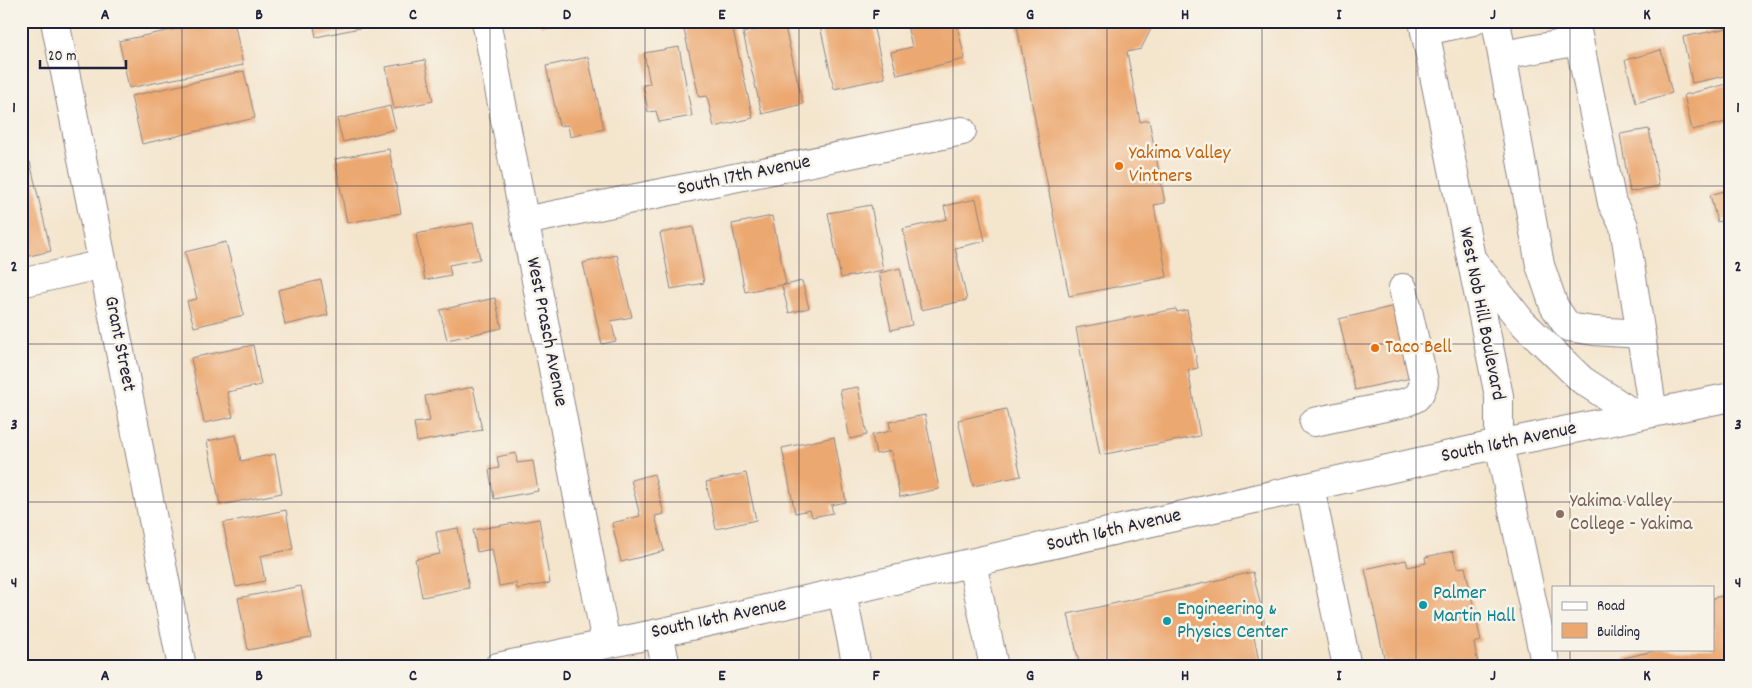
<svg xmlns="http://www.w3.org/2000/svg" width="1752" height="688" font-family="Dekko,sans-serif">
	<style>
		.building { fill: #eca871 }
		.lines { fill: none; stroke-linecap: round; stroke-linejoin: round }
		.minor-casing { stroke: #8b8484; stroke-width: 30 }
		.major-casing { stroke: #8b8484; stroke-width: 30 }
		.minor { stroke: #fff; stroke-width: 28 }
		.major { stroke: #fff; stroke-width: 28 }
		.grid { fill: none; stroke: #22223b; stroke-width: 1; stroke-opacity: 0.55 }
		.food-dot { fill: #e8710a; stroke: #f7f3e8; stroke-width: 2 }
		.education-dot { fill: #8d6e63; stroke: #f7f3e8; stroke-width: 2 }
		.culture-dot { fill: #0f9aa8; stroke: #f7f3e8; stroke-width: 2 }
		.labels { text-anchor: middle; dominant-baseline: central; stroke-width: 5; stroke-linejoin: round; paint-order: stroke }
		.food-label { font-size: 20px; fill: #c56008; stroke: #f7f3e8; text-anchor: start }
		.street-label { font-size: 20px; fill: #22223b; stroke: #f7f3e8 }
		.education-label { font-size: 20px; fill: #785e54; stroke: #f7f3e8; text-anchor: start }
		.culture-label { font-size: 20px; fill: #0d838f; stroke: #f7f3e8; text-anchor: start }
		.neatline { fill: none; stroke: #22223b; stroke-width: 2 }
		.grid-label { font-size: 16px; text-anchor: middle; font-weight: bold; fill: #22223b }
	</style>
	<rect width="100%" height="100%" fill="#f7f3e8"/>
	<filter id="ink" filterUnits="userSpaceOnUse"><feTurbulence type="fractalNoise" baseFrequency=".02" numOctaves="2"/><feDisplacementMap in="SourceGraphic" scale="10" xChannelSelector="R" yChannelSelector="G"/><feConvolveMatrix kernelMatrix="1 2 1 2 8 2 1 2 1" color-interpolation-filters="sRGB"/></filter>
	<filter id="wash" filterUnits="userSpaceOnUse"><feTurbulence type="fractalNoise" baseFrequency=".0096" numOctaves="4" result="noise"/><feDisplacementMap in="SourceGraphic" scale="20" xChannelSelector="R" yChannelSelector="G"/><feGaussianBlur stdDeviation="1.12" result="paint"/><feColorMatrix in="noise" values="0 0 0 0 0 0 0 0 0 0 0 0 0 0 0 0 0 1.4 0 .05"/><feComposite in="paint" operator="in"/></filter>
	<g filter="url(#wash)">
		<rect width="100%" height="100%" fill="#f4e5cd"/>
		<g id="blocks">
			<g class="building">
				<path d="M214 21H234L243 65 129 88 119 41Z"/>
				<path d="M313 21H389V22L316 37Z"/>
				<path d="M540 21H559V22L541 26Z"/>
				<path d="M682 21H731L753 118 714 127 707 96 699 97Z"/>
				<path d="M819 21H859L860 27 873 25 885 78 834 89Z"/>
				<path d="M906 21H956L965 59 897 75 891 52 912 47Z"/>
				<path d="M970 21H983V22L971 25Z"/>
				<path d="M1016 21H1155L1141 49 1127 52 1140 122 1149 120 1165 203 1154 205 1167 277 1069 296Z"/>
				<path d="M784 23 803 104 762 114 743 33Z"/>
				<path d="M1728 28 1731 45V75L1692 83 1683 37Z"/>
				<path d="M679 47 692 116 659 122 656 111 648 112 643 85 650 84 644 53Z"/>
				<path d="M1661 50 1672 93 1636 103 1625 60Z"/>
				<path d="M588 57 604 129 570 137 568 125 559 126 546 66Z"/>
				<path d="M425 60 433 101 394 109 386 67Z"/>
				<path d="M244 71 255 118 142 144 131 96Z"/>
				<path d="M1727 84 1731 100V121L1692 130 1684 95Z"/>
				<path d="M390 106 396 129 343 142 337 119Z"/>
				<path d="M1649 129 1659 186 1630 192 1620 134Z"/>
				<path d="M389 149 401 213 347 223 335 159Z"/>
				<path d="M30 162 51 251 21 258V164Z"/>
				<path d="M1731 189V218L1717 222 1710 195Z"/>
				<path d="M976 199 985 241 955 248 967 300 921 310 903 229 947 219 944 206Z"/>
				<path d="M871 205 883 270 841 278 828 213Z"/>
				<path d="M772 216 786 284 745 292 732 224Z"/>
				<path d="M473 223 480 259 449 265 451 275 425 280 416 234Z"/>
				<path d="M693 227 704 283 671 289 660 233Z"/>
				<path d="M226 242 244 315 194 327 187 301 197 299 185 252Z"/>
				<path d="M617 255 632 317 611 321 616 341 602 344 583 263Z"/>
				<path d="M900 268 912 325 891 330 879 273Z"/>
				<path d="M321 280 328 315 285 325 278 290Z"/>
				<path d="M802 281 809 308 789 313 782 286Z"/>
				<path d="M495 298 502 328 447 340 440 310Z"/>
				<path d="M1395 306 1411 378 1355 390 1339 319Z"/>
				<path d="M1176 309 1177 312 1187 310 1198 368 1188 370 1200 436 1100 455 1076 328Z"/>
				<path d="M253 345 261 385 227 392 233 417 204 423 191 358Z"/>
				<path d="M473 387 482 430 417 442 414 423 430 421 425 396Z"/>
				<path d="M858 387 867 435 850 439 840 390Z"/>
				<path d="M1006 409 1021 476 973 486 958 420Z"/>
				<path d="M925 415 939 489 900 497 891 451 876 454 872 435 891 431 889 422Z"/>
				<path d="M236 435 241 461 275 454 282 493 220 505 207 441Z"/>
				<path d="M834 437 846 502 831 505 833 513 812 517 810 510 795 513 782 448Z"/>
				<path d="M516 453 517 463 533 461 538 491 494 499 489 470 499 468 497 457Z"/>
				<path d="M746 473 756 520 716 529 706 482Z"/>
				<path d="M654 474 664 514 655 516 664 551 621 562 612 523 640 516 631 480Z"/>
				<path d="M286 510 293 549 260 556 265 581 236 587 223 523Z"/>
				<path d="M539 519 550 583 517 589 516 583 499 586 492 549 477 552 473 530Z"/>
				<path d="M458 528 469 588 422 597 415 559 440 554 436 532Z"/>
				<path d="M1453 551 1457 568 1465 567 1481 641 1474 643 1478 664 1487 662 1488 667H1393L1391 661 1385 662 1365 569 1406 560 1408 567 1426 563 1425 557Z"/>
				<path d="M1253 572 1266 629 1253 632 1260 667H1080L1068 614Z"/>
				<path d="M301 586 311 638 248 650 238 598Z"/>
				<path d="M1731 594V667H1672L1671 662 1661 665V667H1626L1624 658 1662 649H1713V598Z"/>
			</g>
		</g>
	</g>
	<g filter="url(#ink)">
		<use href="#blocks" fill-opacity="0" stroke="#8b8484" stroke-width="1"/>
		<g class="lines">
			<g class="minor-casing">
				<g id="minor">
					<path d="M55 21 182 667"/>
					<path d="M486 21 606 643"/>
					<path d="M1496 21 1540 265 1554 306 1568 327 1594 331 1641 334"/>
					<path d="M1575 21 1612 203 1624 226 1653 413"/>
					<path d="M1425 31 1473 21"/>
					<path d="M1503 55 1579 41"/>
					<path d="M525 221 962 131"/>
					<path d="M21 283 103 264"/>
					<path d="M1314 422 1399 404C1415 400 1420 398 1424 382L1403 288"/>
					<path d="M1310 487 1347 667"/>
					<path d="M972 563 994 667"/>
					<path d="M842 592 857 667"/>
					<path d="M659 633 666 667"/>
				</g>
			</g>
			<g class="major-casing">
				<g id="major">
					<path d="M1423 21 1499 396V444L1546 667"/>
					<path d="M1474 262 1522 322 1582 380 1637 416"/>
					<path d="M498 667 659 633 1499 444 1731 397"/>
				</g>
			</g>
			<use href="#minor" class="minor"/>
			<use href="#major" class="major"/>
		</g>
	</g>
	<path class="grid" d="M182 21V667M336 21V667M490 21V667M645 21V667M799 21V667M953 21V667M1107 21V667M1262 21V667M1416 21V667M1570 21V587M21 186H1731M21 344H1731M21 502H1731M1570 649V667"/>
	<g class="food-dot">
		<circle cx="1119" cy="166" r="5"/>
		<circle cx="1375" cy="348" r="5"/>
	</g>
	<circle class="education-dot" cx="1560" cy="514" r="5"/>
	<g class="culture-dot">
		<circle cx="1423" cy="605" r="5"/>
		<circle cx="1167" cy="621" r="5"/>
	</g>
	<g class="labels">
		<g class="food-label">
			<text x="1129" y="154">Yakima Valley<tspan x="1129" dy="23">Vintners</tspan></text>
			<text x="1385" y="348">Taco Bell</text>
		</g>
		<g class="street-label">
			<text transform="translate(744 176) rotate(-12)">South 17th Avenue</text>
			<text transform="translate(1481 314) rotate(79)">West Nob Hill Boulevard</text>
			<text transform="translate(546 332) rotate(79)">West Prasch Avenue</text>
			<text transform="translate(119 344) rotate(79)">Grant Street</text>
			<text transform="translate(1509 443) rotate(-12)">South 16th Avenue</text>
			<text transform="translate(1114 531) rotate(-13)">South 16th Avenue</text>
			<text transform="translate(719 619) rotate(-12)">South 16th Avenue</text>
		</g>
		<g class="education-label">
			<text x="1570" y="502">Yakima Valley<tspan x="1570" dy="23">College - Yakima</tspan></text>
		</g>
		<g class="culture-label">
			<text x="1433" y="594">Palmer<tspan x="1433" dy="23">Martin Hall</tspan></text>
			<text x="1177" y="610">Engineering &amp;<tspan x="1177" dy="23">Physics Center</tspan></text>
		</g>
	</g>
	<rect width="1752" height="688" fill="none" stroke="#f7f3e8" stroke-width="55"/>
	<rect x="1552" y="586" width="162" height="65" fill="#f7f3e8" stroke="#a29fa3"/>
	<rect x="1562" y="602" width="25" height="8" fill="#ffffff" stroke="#a29fa3"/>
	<text x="1597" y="610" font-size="15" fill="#22223b">Road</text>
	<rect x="1562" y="623" width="25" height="15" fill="#eca871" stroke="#a29fa3"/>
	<text x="1597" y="636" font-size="15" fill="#22223b">Building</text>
	<path d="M40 60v8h86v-8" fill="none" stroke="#22223b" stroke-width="2.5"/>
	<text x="48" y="60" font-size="15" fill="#22223b" stroke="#f7f3e8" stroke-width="4" paint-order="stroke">20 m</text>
	<rect x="28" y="28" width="1696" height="632" class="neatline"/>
	<g class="grid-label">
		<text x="105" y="19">A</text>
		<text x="259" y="19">B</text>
		<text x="413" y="19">C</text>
		<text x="567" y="19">D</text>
		<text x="722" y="19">E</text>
		<text x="876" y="19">F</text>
		<text x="1030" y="19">G</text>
		<text x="1185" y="19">H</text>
		<text x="1339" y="19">I</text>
		<text x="1493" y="19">J</text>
		<text x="1647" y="19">K</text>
		<text x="14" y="112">1</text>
		<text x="1738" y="112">1</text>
		<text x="14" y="271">2</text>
		<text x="1738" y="271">2</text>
		<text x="14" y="429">3</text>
		<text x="1738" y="429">3</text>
		<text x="14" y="587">4</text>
		<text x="1738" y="587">4</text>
		<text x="105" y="680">A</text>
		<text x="259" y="680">B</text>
		<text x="413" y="680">C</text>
		<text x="567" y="680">D</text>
		<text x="722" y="680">E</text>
		<text x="876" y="680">F</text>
		<text x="1030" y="680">G</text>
		<text x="1185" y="680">H</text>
		<text x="1339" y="680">I</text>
		<text x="1493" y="680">J</text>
		<text x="1647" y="680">K</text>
	</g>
</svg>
